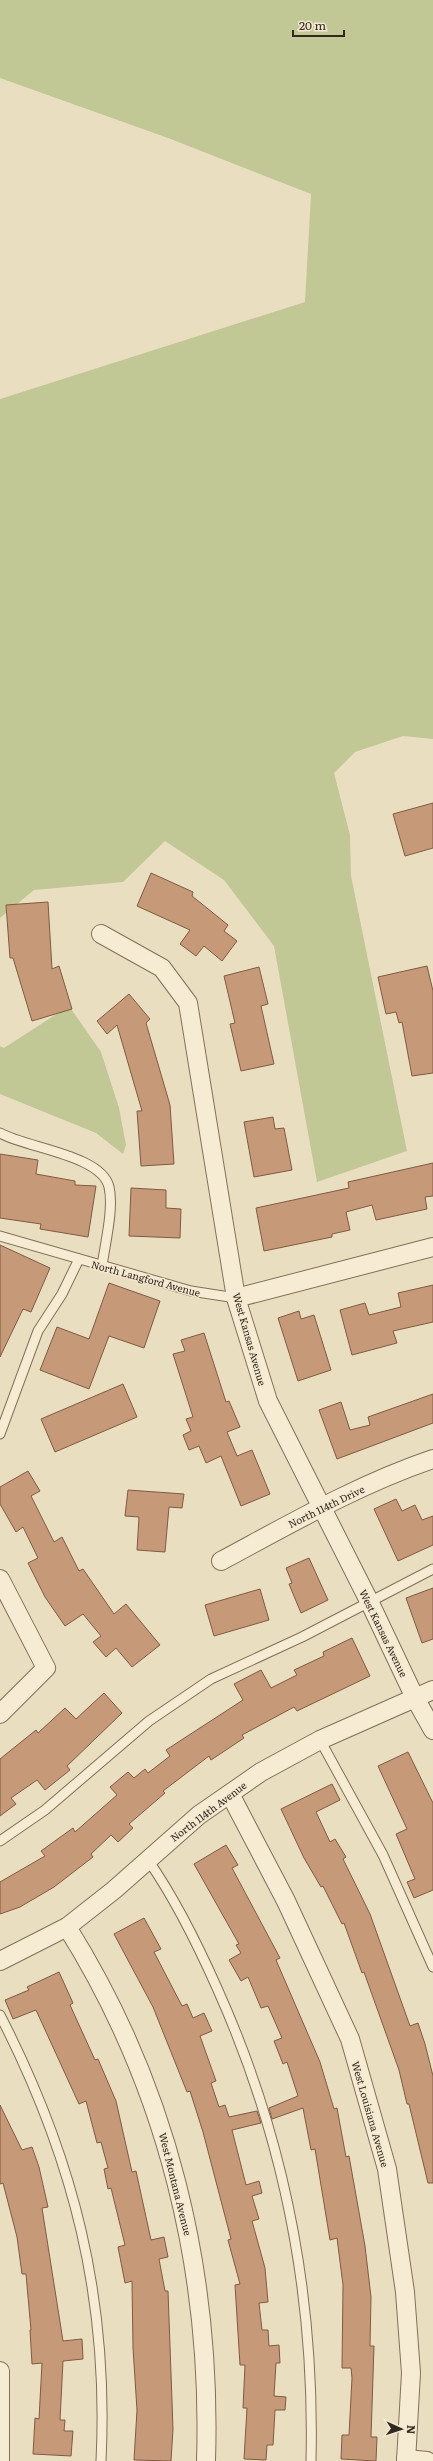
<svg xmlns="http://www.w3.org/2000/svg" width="433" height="2461" font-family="Literata,serif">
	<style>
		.green { fill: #c2c796 }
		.building { fill: #c69979; stroke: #805a41 }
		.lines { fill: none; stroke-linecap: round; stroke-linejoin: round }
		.service-casing { stroke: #82705a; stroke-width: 11 }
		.minor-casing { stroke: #82705a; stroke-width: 20 }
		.service { stroke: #f6ecd3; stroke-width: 9 }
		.minor { stroke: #f6ecd3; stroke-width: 18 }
		.labels { text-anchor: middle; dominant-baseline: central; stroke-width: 3; stroke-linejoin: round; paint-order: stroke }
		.street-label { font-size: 10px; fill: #33281d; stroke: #f2e9d0 }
	</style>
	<rect width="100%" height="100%" fill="#eadec1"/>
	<g class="green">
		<path d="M0 0H433V739L403 736 355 752 334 773 350 835 351 876 407 1151 317 1182 274 946 224 880 165 841 123 882 34 890 0 918V399L305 302 311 194 168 138 0 78Z"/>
		<path d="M69 1006 101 1052 119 1108 126 1145 123 1154 96 1133 0 1094V1046L4 1048Z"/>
	</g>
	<g class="building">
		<path d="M433 803V848L405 856 393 814Z"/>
		<path d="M151 873 193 892 192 896 228 925 224 931 237 941 222 961 204 946 196 956 180 944 190 930 137 906Z"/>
		<path d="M48 902 52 969 59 966 72 1009 32 1021 13 958H10L6 905Z"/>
		<path d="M427 966 433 991V1073L412 1076 402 1022 399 1023 396 1012 386 1014 378 977Z"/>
		<path d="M259 967 268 1004 261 1006 274 1064 241 1071 230 1024 235 1023 224 976Z"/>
		<path d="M129 994 150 1019 146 1023 170 1105 174 1164 141 1166 137 1111H142L117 1025 107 1034 97 1021Z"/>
		<path d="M273 1117 275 1129 284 1128 292 1170 254 1177 244 1122Z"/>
		<path d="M0 1154 38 1160 36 1174 75 1181V1185L96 1186 88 1237 40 1229 41 1224 0 1218Z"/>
		<path d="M433 1163V1196L425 1197 427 1209 376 1220 372 1205 346 1212 350 1230 332 1234V1237L264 1251 256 1208 349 1188 348 1182Z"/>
		<path d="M131 1188 166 1190V1208L181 1209 180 1238 129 1236Z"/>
		<path d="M0 1245 50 1268 31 1312 23 1309 0 1357Z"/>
		<path d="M109 1283 160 1301 144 1348 109 1336 89 1389 40 1370 57 1327 89 1339Z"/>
		<path d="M433 1285V1322L393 1331 397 1343 352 1355 340 1310 365 1303 369 1315 401 1307 398 1293Z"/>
		<path d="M299 1311 301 1319 314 1315 331 1370 298 1381 278 1318Z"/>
		<path d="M204 1333 226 1402 229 1401 240 1427 227 1432 237 1456 252 1450 270 1494 241 1506 221 1456 206 1463 199 1446 189 1450 183 1435 191 1431 186 1419 193 1417 173 1354 185 1351 181 1340Z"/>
		<path d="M123 1384 137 1417 55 1452 41 1419Z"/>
		<path d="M433 1394V1423L337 1459 319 1410 341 1402 350 1430 370 1425 368 1417Z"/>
		<path d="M28 1471 40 1491 31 1496 54 1542 62 1537 79 1571 83 1569 114 1614 126 1604 160 1645 132 1667 116 1648 106 1657 93 1642 101 1636 83 1614 65 1626 45 1597 28 1563 38 1558 23 1527 16 1532 0 1504V1487Z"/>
		<path d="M128 1490 184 1494 182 1508 169 1507 165 1552 137 1550 139 1517 125 1516Z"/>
		<path d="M396 1499 402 1511 415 1505 422 1520 433 1516V1545L398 1561 374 1509Z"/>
		<path d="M309 1558 328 1600 301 1613 289 1584 292 1583 286 1568Z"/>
		<path d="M433 1588V1639L422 1643 406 1598Z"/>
		<path d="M260 1589 269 1620 214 1636 205 1605Z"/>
		<path d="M352 1638 370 1676 297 1711 294 1707 242 1735 244 1738 211 1760 209 1756 163 1791 165 1793 129 1824 133 1828 118 1842 111 1835 91 1854 93 1857 54 1887 20 1907 0 1914V1882L45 1856 41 1851 73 1828 75 1832 117 1795 110 1787 128 1772 134 1778 145 1769 148 1773 170 1756 166 1750 243 1700 234 1684 261 1670 271 1688 297 1675 294 1670 324 1656 323 1652Z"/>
		<path d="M104 1693 122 1713 67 1766 70 1770 45 1790 37 1780 11 1798 16 1804 0 1816V1759L36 1730 38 1733 65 1708 76 1719Z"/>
		<path d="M408 1752 433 1803V1890L414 1898 407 1882 415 1879 396 1834 407 1829 378 1766Z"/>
		<path d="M332 1784 340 1800 316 1812 330 1842 335 1839 346 1857 343 1859 370 1914 410 2026 418 2023 425 2044 433 2076V2183H428L409 2104H407L399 2070 364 1972 362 1973 344 1923 342 1924 323 1886 321 1887 304 1858 281 1809Z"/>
		<path d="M226 1845 238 1865 232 1868 280 1958 276 1960 320 2062 334 2109 337 2108 346 2157 349 2156 365 2246 371 2297 370 2346H374L371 2437H377L376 2461 341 2459 342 2435H349L352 2378 351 2368H342L343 2285 337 2238 330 2240 315 2149 311 2150 303 2108 272 2119 269 2108 298 2096 287 2062 283 2064 274 2041 282 2038 268 2006 261 2008 248 1977 241 1981 229 1960 241 1953 236 1945 239 1944 194 1864Z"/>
		<path d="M144 1918 161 1949 154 1952 182 2006 187 2004 193 2018 204 2013 212 2031 200 2036 216 2081 211 2083 219 2107 225 2105 229 2117 257 2111 261 2123 232 2130 246 2185 259 2181 262 2193 252 2196 259 2219 252 2221 265 2268 268 2302 259 2303 262 2330H268L269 2346 279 2345 280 2363H276L274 2396 286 2397 285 2410H275L273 2445H267L266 2460 244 2459 247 2408H243L245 2365H240L235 2285 240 2284 228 2240 231 2239 203 2132 190 2091 187 2092 153 2007 114 1934Z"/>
		<path d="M59 1972 73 2003 70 2005 95 2060 98 2059 116 2101 132 2172 136 2171 151 2240 164 2237 168 2257 159 2259 165 2291H168L173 2429 171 2461 134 2460 137 2410 133 2348 132 2281 125 2283 118 2247 125 2245 111 2188 108 2189 104 2169 108 2168 101 2142 97 2143 86 2101 79 2104 36 2010 13 2019 5 2000 29 1990 27 1987Z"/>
		<path d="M0 2105 22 2150 32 2147 39 2167 48 2207 42 2208 63 2341 82 2339 83 2359 63 2361 60 2420H65L64 2431H73L71 2456 33 2454 35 2418 39 2419 42 2363 32 2364 30 2330H31L26 2274H22L17 2237 3 2183 0 2184Z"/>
	</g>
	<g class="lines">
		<g class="service-casing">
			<g id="service">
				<path d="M0 1133C26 1148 102 1155 109 1187 114 1208 105 1244 102 1266"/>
				<path d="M0 1236 191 1291 236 1298"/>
				<path d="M0 1434 38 1331 62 1294 79 1259"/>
				<path d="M320 1740 383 1855 433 1967"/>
				<path d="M0 1841 45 1810 149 1721 211 1679 302 1637 433 1569"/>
				<path d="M148 1860C176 1900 197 1943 217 1988 285 2139 315 2297 311 2461"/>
				<path d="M0 2015C74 2159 109 2299 101 2461"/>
			</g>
		</g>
		<g class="minor-casing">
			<g id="minor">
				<path d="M101 934 162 968 188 1003 236 1298 268 1401 369 1601 415 1698 433 1730"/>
				<path d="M236 1298 433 1247"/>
				<path d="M221 1561C290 1524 359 1484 433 1459"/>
				<path d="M0 1579 46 1668 0 1714"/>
				<path d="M230 1794 286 1901 350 2039 387 2169 405 2292 411 2373 406 2461"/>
				<path d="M67 1927C168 2088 212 2272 206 2461"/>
				<path d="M0 1961 67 1927 114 1890 199 1815 261 1772 320 1740 433 1690"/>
				<path d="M0 2371V2461"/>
				<path d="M406 2459 427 2461"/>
			</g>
		</g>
		<use href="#service" class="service"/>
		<use href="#minor" class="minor"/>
	</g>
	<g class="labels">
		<g class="street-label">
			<text transform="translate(146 1278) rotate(15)">North Langford Avenue</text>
			<text transform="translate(250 1339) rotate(74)">West Kansas Avenue</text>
			<text transform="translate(326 1506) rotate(-26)">North 114th Drive</text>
			<text transform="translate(384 1633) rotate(64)">West Kansas Avenue</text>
			<text transform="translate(208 1811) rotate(-37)">North 114th Avenue</text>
			<text transform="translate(371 2114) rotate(74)">West Louisiana Avenue</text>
			<text transform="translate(176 2184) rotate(76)">West Montana Avenue</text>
		</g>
	</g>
	<g transform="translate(401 2429) rotate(93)" stroke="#f2e9d0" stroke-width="3" paint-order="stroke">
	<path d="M0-3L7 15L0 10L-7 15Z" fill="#33281d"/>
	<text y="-6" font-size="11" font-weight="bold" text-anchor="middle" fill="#33281d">N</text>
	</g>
	<path d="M293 30v6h51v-6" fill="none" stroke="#33281d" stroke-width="2"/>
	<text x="299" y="30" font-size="12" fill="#33281d" stroke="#f2e9d0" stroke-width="3" paint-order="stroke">20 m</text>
</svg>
